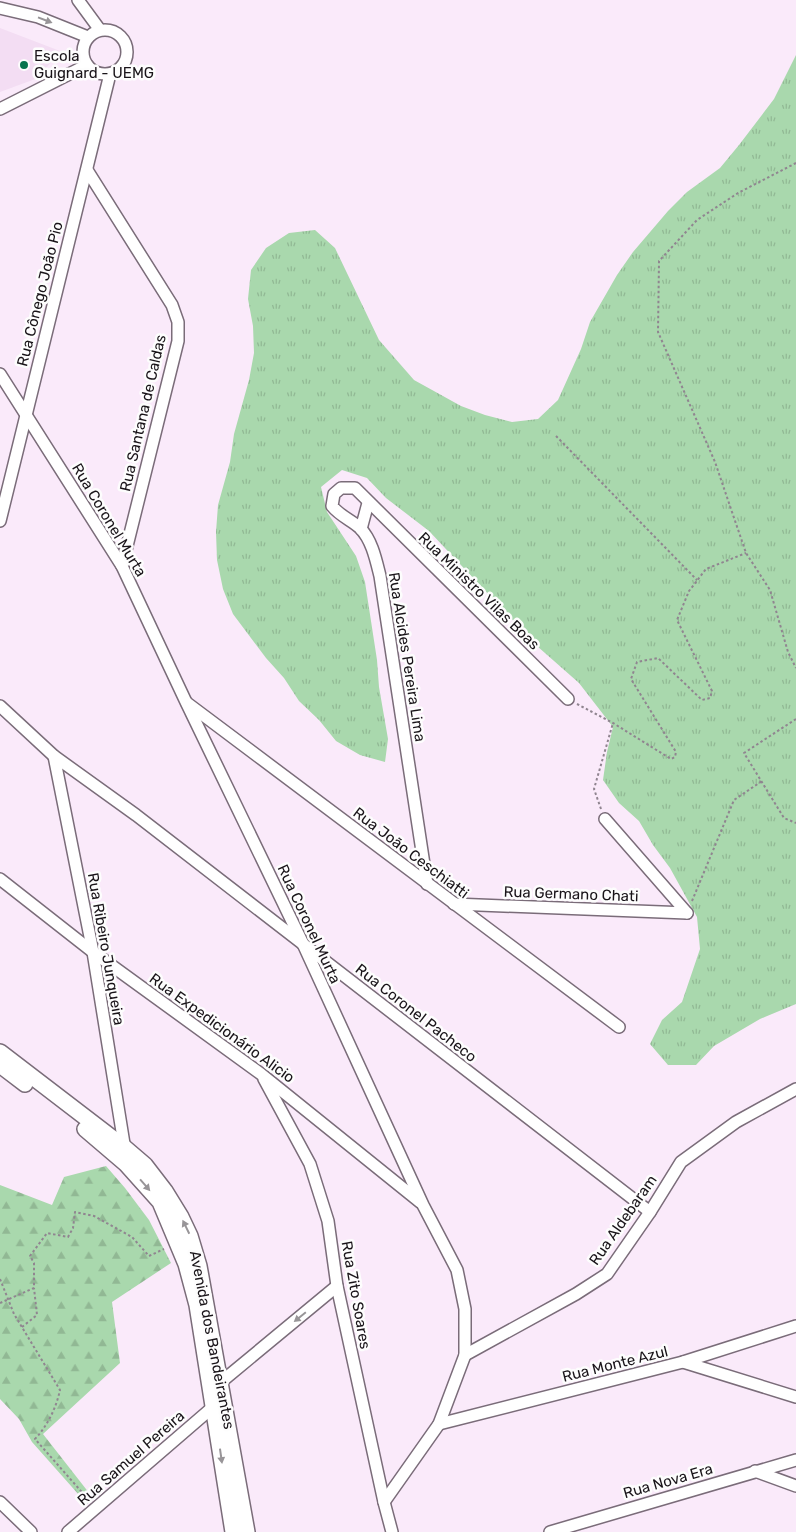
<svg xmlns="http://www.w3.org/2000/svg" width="796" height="1532" font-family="Rubik,sans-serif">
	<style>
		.built { fill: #f3ddf3 }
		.grass { fill: url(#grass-tufts) }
		.forest { fill: url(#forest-firs) }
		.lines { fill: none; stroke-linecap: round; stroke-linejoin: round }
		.minor-casing { stroke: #7a6c79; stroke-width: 14 }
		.tertiary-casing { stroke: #7a6c79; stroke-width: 18 }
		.path { stroke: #908590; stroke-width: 2; stroke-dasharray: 2.5 2.5; stroke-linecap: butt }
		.minor { stroke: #fff; stroke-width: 11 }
		.tertiary { stroke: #fff; stroke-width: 15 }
		.oneway { fill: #989598 }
		.poi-dot { fill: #07744e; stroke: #fdfdfd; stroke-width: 2 }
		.labels { text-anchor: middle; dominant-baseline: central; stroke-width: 5; stroke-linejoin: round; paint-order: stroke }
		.poi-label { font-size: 15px; fill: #191419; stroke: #fdfdfd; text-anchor: start }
		.street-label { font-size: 15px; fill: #191419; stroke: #fdfdfd }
	</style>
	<defs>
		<pattern id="grass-tufts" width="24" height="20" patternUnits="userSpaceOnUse" patternTransform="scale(1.25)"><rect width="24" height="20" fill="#a9d8ad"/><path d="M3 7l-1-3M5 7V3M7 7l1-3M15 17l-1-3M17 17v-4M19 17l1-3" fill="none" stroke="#91b894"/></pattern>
		<pattern id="forest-firs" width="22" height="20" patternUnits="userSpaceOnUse" patternTransform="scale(1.25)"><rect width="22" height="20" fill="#a9d8ad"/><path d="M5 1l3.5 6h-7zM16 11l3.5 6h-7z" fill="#91b894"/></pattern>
	</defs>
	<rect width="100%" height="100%" fill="#faeafa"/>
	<path class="built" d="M0 28 60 51 38 78 0 92Z"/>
	<path class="grass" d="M796 55V1004L760 1019 714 1046 696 1065H668L650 1044 662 1020 682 1002 700 949 697 917 670 868 653 845 639 821 619 803 603 780 607 752 613 727 579 683 537 646 429 531 386 498 367 478 342 470 321 487 327 512 356 556 365 582 377 660 379 687 388 739 385 762 360 755 336 741 319 720 299 701 284 678 266 658 233 614 223 589 217 560 216 532 218 505 230 462 234 434 249 380 254 353 253 326 248 299 251 270 266 248 289 233 315 230 335 248 379 340 414 380 461 406 485 415 512 422 538 419 558 400 581 349 590 322 617 275 633 252 668 211 687 192 720 168 739 145 774 99Z"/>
	<path class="forest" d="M106 1166 125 1188 149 1220 171 1263 112 1302 120 1363 43 1434 93 1498 87 1504 32 1442 19 1419 0 1399V1185L52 1205 64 1177Z"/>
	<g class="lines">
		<g class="minor-casing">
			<g id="minor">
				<path d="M78 0 100 30"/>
				<path d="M0 8 38 17 88 37"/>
				<circle cx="105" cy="52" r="22"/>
				<path d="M0 109 87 65"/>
				<path d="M87 170 172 305 178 322V341L122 566"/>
				<path d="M0 374 122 566 186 702 304 946 423 1205 457 1270 465 1309V1355L439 1424 384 1502"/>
				<path d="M0 521 110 74"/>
				<path d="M361 529 368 503"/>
				<path d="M187 703 619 1027"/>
				<path d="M0 706 54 756 136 815 650 1212"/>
				<path d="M54 756 93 952 125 1150"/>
				<path d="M605 819 687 913"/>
				<path d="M0 879 93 952 261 1074 420 1202"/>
				<path d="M427 884 380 576C376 560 372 540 360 528 351 520 340 516 332 506L334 494 341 488H355L568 699"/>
				<path d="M454 904 687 913"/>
				<path d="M264 1079 310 1164 328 1221 337 1286 384 1502 392 1532"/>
				<path d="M465 1355 576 1294 607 1274 650 1212 681 1162 736 1122 796 1089"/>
				<path d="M683 1362 796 1397"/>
				<path d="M221 1382 337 1286"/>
				<path d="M439 1424 683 1362 796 1326"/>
				<path d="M755 1471 796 1486"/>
				<path d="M0 1502 31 1532"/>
				<path d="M68 1532 213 1407"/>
				<path d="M550 1532 796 1460"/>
			</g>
		</g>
		<g class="tertiary-casing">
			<g id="tertiary">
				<path d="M0 1052 124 1147 145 1165 165 1191 181 1217 190 1236 199 1266 247 1532"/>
				<path d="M0 1065 25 1084"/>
				<path d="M85 1129 126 1164 160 1202 186 1264 197 1305 233 1532"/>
			</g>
		</g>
		<g class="path">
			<path d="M796 163 738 193 697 220 659 261 658 332 715 462 746 553 770 590 788 652 796 668"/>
			<path d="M556 436 697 580"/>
			<path d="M577 704 613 723 671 759 675 757 676 752 631 679 637 662 658 658 702 700 710 698 712 691 677 620 689 591 706 569 746 553"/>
			<path d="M796 719 744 753 784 818 796 823"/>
			<path d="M601 809 594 789 613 723"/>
			<path d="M692 901 734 800 762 781"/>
			<path d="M0 1279 14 1314 60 1390C56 1408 48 1425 35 1439L88 1499"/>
			<path d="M0 1303 34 1288V1263L30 1256 47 1233 68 1237 73 1228 75 1212 94 1216 132 1237 149 1256 164 1249"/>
			<path d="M22 1327 37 1315 34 1288"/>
		</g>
		<use href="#minor" class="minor"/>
		<use href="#tertiary" class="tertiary"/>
	</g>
	<defs><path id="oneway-solid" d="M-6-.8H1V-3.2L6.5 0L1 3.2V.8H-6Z" transform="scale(1.25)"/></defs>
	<g class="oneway">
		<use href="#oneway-solid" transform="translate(45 20) rotate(21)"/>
		<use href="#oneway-solid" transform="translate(145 1185) rotate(49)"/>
		<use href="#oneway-solid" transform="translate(186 1227) rotate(-116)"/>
		<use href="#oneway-solid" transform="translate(300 1317) rotate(141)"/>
		<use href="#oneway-solid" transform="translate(221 1456) rotate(82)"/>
	</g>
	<circle class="poi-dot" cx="24" cy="65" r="5"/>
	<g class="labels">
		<g class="poi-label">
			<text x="34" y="56">Escola<tspan x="34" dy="17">Guignard - UEMG</tspan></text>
		</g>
		<g class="street-label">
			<text transform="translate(40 294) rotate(-76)">Rua Cônego João Pio</text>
			<text transform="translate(143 413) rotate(-77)">Rua Santana de Caldas</text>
			<text transform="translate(109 520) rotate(59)">Rua Coronel Murta</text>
			<text transform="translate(479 591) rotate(44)">Rua Ministro Vilas Boas</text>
			<text transform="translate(407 657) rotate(81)">Rua Alcides Pereira Lima</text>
			<text transform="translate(411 853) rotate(37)">Rua João Ceschiatti</text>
			<text transform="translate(571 894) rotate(2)">Rua Germano Chati</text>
			<text transform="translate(309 924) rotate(65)">Rua Coronel Murta</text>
			<text transform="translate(106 949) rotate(80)">Rua Ribeiro Junqueira</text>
			<text transform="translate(416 1013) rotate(38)">Rua Coronel Pacheco</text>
			<text transform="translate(222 1028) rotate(36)">Rua Expedicionário Alicio</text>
			<text transform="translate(623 1220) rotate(-55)">Rua Aldebaram</text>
			<text transform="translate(356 1295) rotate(80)">Rua Zito Soares</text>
			<text transform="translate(212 1340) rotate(79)">Avenida dos Bandeirantes</text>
			<text transform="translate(615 1364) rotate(-14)">Rua Monte Azul</text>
			<text transform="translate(131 1458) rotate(-41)">Rua Samuel Pereira</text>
			<text transform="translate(668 1481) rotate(-16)">Rua Nova Era</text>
		</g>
	</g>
</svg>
